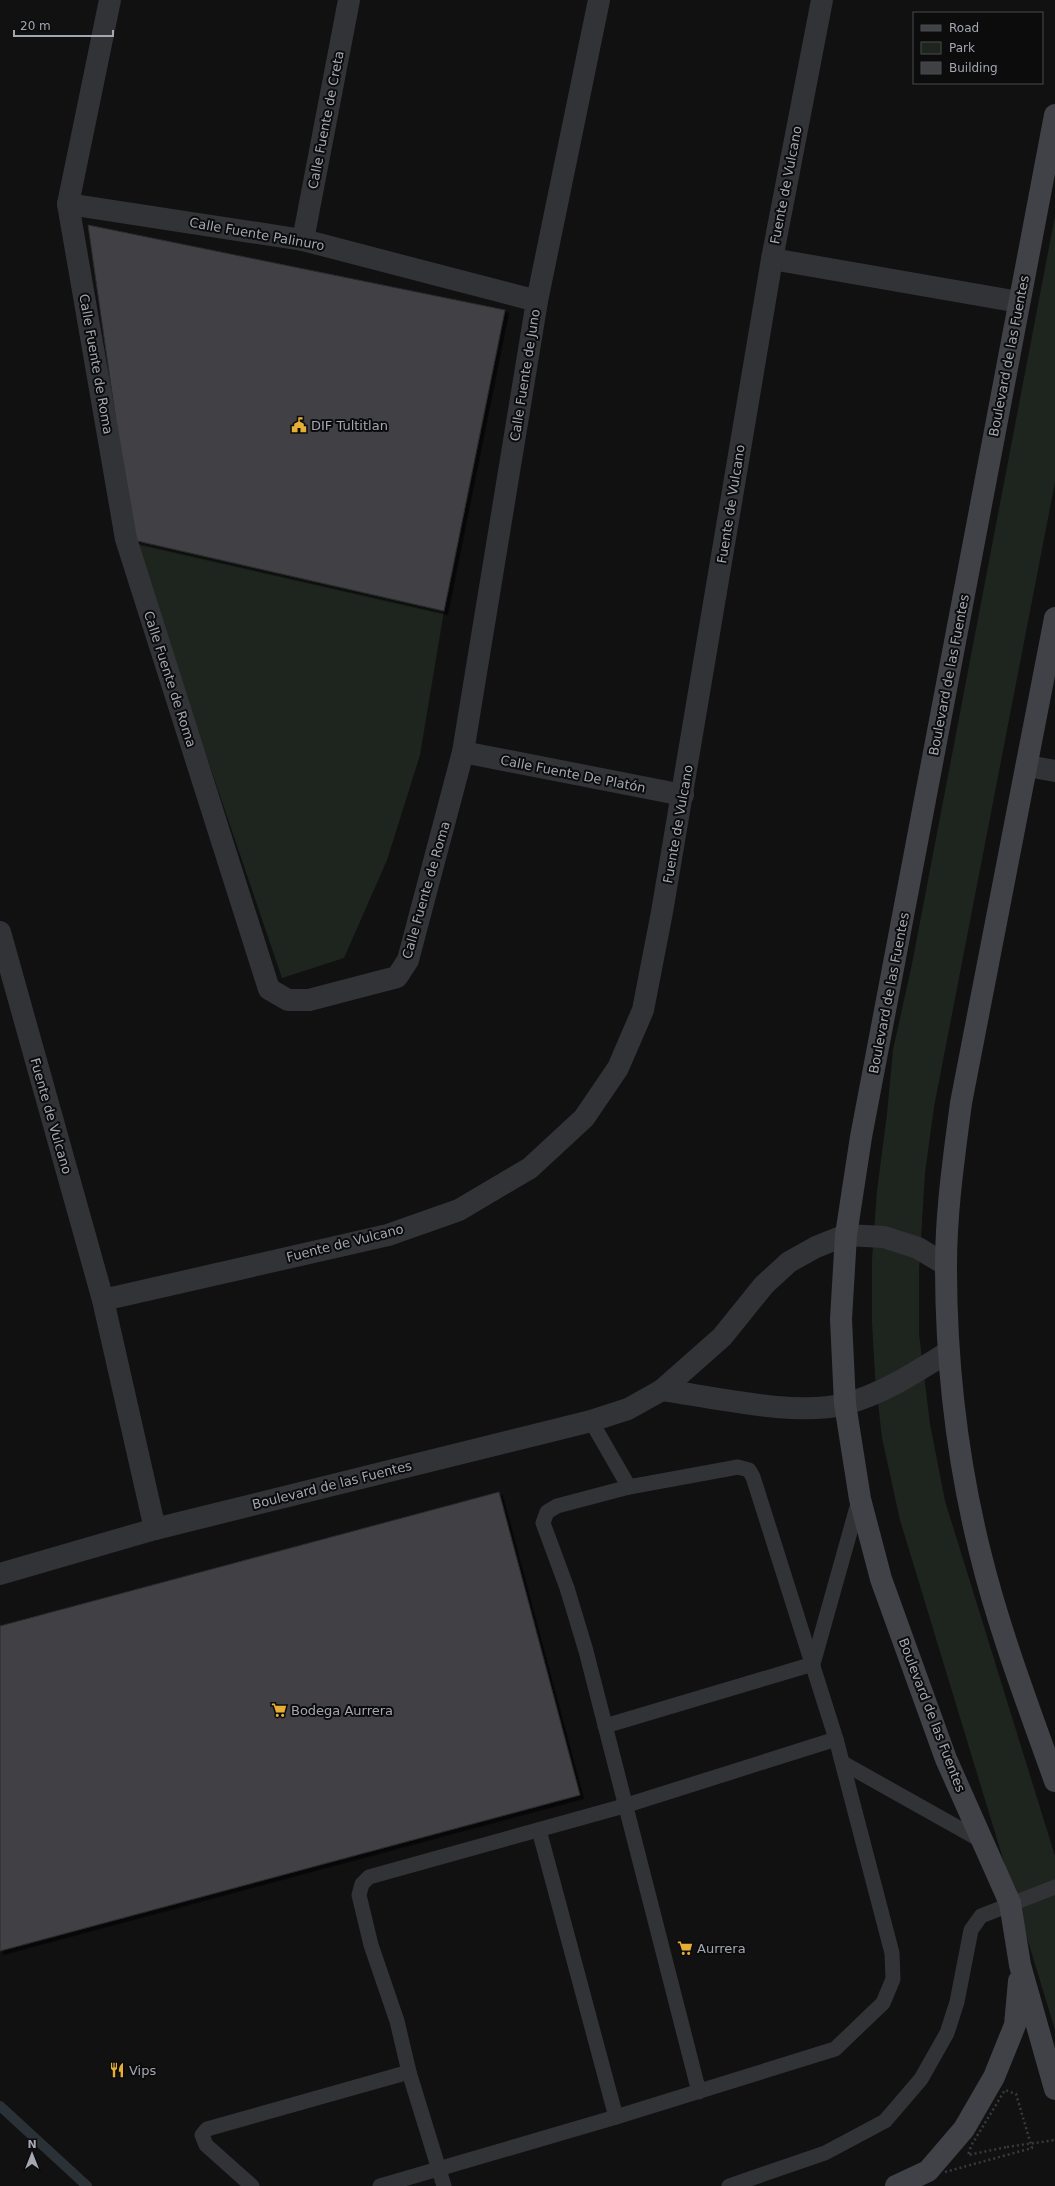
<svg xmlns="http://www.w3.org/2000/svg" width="1055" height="2186" font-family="'DejaVu Sans',sans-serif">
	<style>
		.green { fill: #1e251e }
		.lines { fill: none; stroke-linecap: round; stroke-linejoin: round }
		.stream { stroke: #2a3137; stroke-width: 10 }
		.building { fill: #404145; stroke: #2b2b2e; filter: url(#shadow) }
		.path { stroke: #383a3e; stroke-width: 2.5; stroke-dasharray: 2 3; stroke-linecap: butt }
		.lane { stroke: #323337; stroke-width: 15 }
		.street { stroke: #323337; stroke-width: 22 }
		.secondary { stroke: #404247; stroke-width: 22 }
		.path-bridge { stroke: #383a3e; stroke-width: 2.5; stroke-dasharray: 2 3; stroke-linecap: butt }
		.labels { text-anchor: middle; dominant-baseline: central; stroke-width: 4; stroke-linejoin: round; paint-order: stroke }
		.street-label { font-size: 13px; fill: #a3a7b2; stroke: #0c0c0d }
		.poi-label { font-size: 13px; fill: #a3a7b2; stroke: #0c0c0d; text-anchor: start }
	</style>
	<defs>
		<filter id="shadow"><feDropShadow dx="3.5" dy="3.5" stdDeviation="0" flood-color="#0009"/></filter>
	</defs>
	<rect width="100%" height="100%" fill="#111112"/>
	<g class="green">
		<path d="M1055 216V482L934 1107 925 1173 919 1270V1334L930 1424 945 1501 1055 1856V2030L900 1520 882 1438 875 1376 872 1322V1260L877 1191 887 1114 893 1050 912 964Z"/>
		<path d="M133 540 444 611 420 755 387 860 344 958 282 978Z"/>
	</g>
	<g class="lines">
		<path class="stream" d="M0 2106 87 2186"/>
	</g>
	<g class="building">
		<path d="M88 225 505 310 444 611 133 540Z"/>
		<path d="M499 1492 580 1795 0 1951V1626Z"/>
	</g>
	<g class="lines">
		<path class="path" d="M1007 2147 1055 2140"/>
		<g class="lane">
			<path d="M591 1421 629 1487"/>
			<path d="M605 1726 813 1664 859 1500"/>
			<path d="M843 1763 982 1841"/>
			<path d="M539 1830 616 2117"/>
			<path d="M252 2186 206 2145 202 2135 207 2129 409 2072"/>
			<path d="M380 2186 616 2117 835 2049 883 2003 893 1979 892 1953 836 1739 753 1477 749 1470 738 1467 629 1487 557 1506 547 1512 543 1523 567 1588 586 1651 699 2092"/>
			<path d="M444 2186 409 2072 397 2021 371 1945 359 1895 362 1884 369 1877 624 1806 836 1739"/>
			<path d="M729 2186 825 2153 885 2121 921 2079 947 2033 957 2002 971 1930 981 1916 1055 1887"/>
		</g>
		<g class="street">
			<path d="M110 0 68 204 126 539 269 989 288 1000H309L397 977 408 960 463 752 537 301 599 0"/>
			<path d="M68 204 303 240 537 301"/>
			<path d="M303 240 349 0"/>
			<path d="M772 259 1019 302"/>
			<path d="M463 752 683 795"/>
			<path d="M1027 766 1055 771"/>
			<path d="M0 932 103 1300 155 1529"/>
			<path d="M103 1300 388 1235 459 1210 530 1168 584 1118 618 1068 643 1010 662 912 772 259 822 0"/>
			<path d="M662 1390C714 1397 795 1417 845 1404 883 1394 916 1372 948 1352"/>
			<path d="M0 1574 155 1529 591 1421 628 1409 662 1390 722 1337 764 1285 789 1262 816 1247 846 1235 884 1237 918 1248 946 1265"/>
		</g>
		<g class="secondary">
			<path d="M1055 115 861 1137 846 1235 841 1319 845 1404 860 1499 881 1579 946 1759 1010 1903 1020 1965 1055 2089"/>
			<path d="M1055 618 961 1103C954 1157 946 1211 946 1266 946 1362 957 1459 980 1552 999 1630 1028 1705 1055 1781"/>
			<path d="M896 2186 928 2171 964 2129 994 2077 1015 2025 1019 1981"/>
		</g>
		<path class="path-bridge" d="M945 2172 1032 2148 1016 2094 1005 2090 971 2146 968 2155 1007 2147"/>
	</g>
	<defs>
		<g id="civic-bare" transform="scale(1.2)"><path d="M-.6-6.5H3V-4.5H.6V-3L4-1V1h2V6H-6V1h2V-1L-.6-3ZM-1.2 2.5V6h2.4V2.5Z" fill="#e7ae35" stroke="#0c0c0d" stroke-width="2.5" paint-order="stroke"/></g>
		<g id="supermarket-bare" transform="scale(1.2)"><path d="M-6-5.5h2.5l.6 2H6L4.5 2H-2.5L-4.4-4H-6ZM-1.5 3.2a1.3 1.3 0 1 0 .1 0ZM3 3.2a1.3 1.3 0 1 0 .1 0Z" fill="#e7ae35" stroke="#0c0c0d" stroke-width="2.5" paint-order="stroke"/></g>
		<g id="restaurant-bare" transform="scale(1.2)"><path d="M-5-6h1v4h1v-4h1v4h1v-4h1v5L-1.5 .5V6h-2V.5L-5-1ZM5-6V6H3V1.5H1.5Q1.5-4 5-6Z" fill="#e7ae35" stroke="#0c0c0d" stroke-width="2.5" paint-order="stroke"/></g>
	</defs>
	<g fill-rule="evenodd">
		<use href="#civic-bare" x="299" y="425"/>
		<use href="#supermarket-bare" x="279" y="1710"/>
		<use href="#supermarket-bare" x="685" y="1948"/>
		<use href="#restaurant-bare" x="117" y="2070"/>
	</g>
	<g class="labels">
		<g class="street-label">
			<text transform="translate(326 120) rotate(-79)">Calle Fuente de Creta</text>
			<text transform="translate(786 185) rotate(-79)">Fuente de Vulcano</text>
			<text transform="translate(257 234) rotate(10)">Calle Fuente Palinuro</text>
			<text transform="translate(1009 356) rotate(-79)">Boulevard de las Fuentes</text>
			<text transform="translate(96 364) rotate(80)">Calle Fuente de Roma</text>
			<text transform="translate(525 375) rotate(-81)">Calle Fuente de Juno</text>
			<text transform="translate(731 504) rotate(-81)">Fuente de Vulcano</text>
			<text transform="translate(949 675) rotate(-79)">Boulevard de las Fuentes</text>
			<text transform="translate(170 679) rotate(72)">Calle Fuente de Roma</text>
			<text transform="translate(573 774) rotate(11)">Calle Fuente De Platón</text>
			<text transform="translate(678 824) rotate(-80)">Fuente de Vulcano</text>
			<text transform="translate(426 890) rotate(-74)">Calle Fuente de Roma</text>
			<text transform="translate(889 993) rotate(-79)">Boulevard de las Fuentes</text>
			<text transform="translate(51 1116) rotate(74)">Fuente de Vulcano</text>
			<text transform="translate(345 1243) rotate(-14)">Fuente de Vulcano</text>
			<text transform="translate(332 1485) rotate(-14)">Boulevard de las Fuentes</text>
			<text transform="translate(932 1715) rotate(69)">Boulevard de las Fuentes</text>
		</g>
		<g class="poi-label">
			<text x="311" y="425">DIF Tultitlan</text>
			<text x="291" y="1710">Bodega Aurrera</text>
			<text x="697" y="1948">Aurrera</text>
			<text x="129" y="2070">Vips</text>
		</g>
	</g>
	<rect x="913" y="12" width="130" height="72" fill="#0c0c0d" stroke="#484a4f"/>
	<rect x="921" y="25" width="20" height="6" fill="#404247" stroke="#484a4f"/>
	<text x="949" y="32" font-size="12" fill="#a3a7b2">Road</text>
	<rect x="921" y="42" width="20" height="12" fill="#1e251e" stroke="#484a4f"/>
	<text x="949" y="52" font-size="12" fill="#a3a7b2">Park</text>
	<rect x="921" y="62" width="20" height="12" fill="#404145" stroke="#484a4f"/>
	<text x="949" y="72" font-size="12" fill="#a3a7b2">Building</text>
	<g transform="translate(32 2154)" stroke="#0c0c0d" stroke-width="3" paint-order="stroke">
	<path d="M0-3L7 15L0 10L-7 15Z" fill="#a3a7b2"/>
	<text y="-6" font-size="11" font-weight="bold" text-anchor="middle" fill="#a3a7b2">N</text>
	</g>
	<path d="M14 30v6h99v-6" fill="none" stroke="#a3a7b2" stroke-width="2"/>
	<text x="20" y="30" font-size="12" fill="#a3a7b2" stroke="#0c0c0d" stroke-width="3" paint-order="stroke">20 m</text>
</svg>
